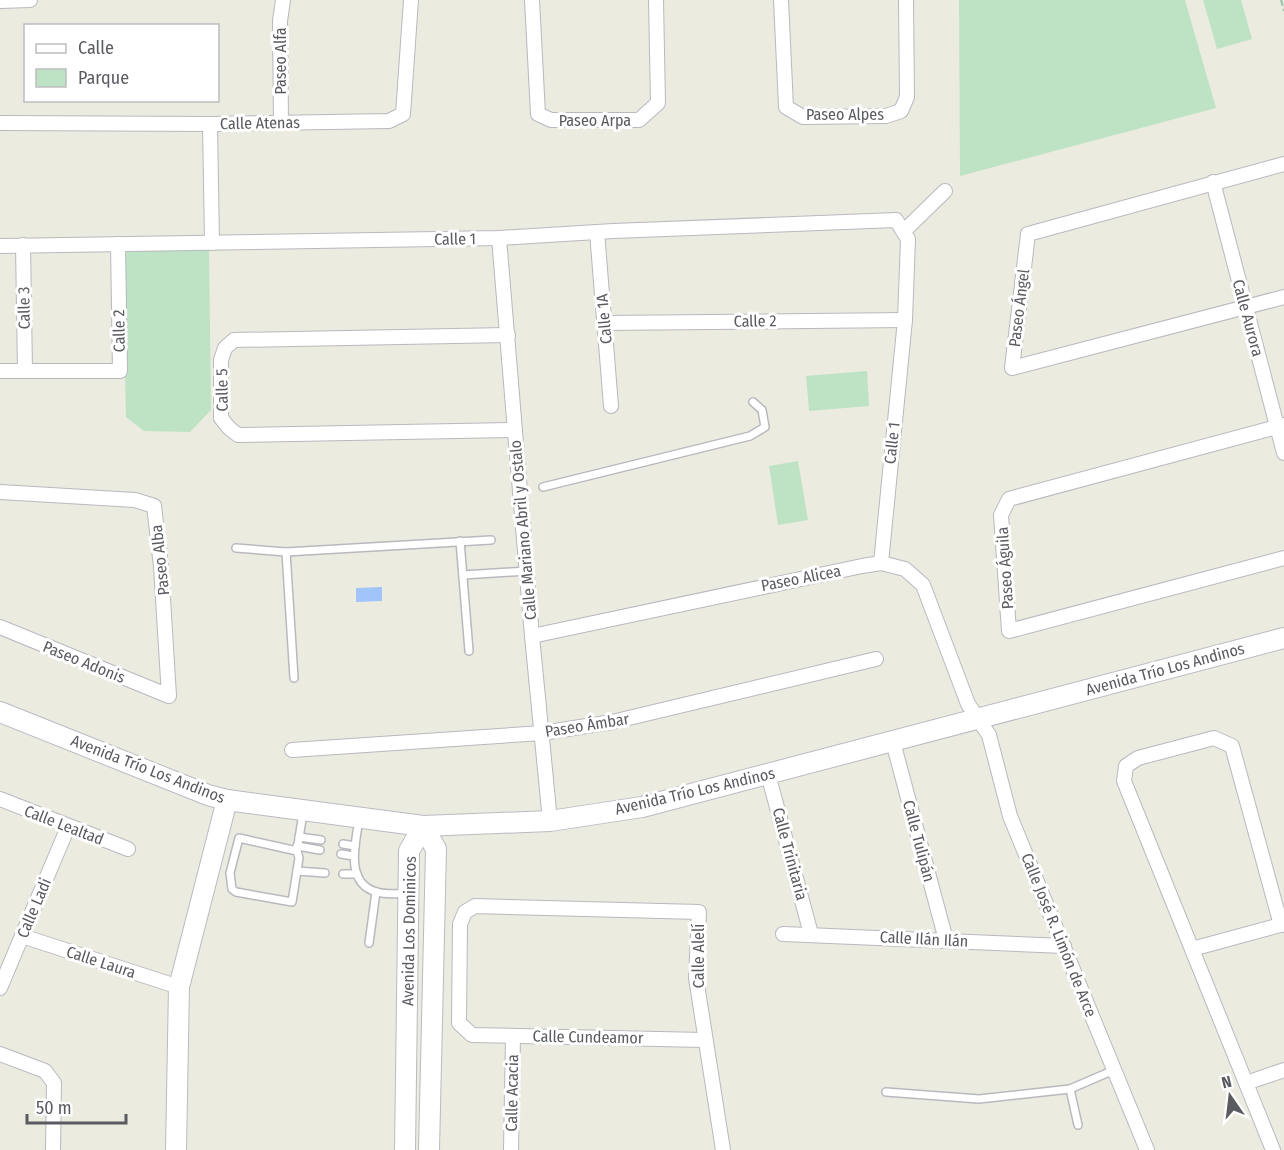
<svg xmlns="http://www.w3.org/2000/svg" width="1284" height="1150" font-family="'Fira Sans Condensed',sans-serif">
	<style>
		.green { fill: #bde3c4 }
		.water { fill: #a1c4fb }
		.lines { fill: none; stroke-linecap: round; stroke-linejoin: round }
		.lane-casing { stroke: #b8b9bf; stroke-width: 10 }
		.street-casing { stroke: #b8b9bf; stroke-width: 16 }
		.secondary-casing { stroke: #b9bbc2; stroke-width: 22 }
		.path { stroke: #97c3ab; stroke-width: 2; stroke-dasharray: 6 3; stroke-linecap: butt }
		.lane { stroke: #fff; stroke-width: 7 }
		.street { stroke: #fff; stroke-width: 14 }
		.secondary { stroke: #fff; stroke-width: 20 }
		.labels { text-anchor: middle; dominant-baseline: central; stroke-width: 6; stroke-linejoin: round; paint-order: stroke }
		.street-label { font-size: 16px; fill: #595b61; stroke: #fff }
	</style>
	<rect width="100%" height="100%" fill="#ecebe0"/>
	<g class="green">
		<path d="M959 0H1185L1216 108 960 176Z"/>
		<path d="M1203 0H1241L1252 39 1217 49Z"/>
		<path d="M209 247 211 410 190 432 144 431 126 417 122 248Z"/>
		<path d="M867 371 869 406 809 411 806 376Z"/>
		<path d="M798 461 808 520 778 525 769 466Z"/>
	</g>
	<path class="water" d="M382 587V601L356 602V588Z"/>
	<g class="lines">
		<g class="lane-casing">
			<g id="lane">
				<path d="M543 487 750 436 765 427 762 410 753 402"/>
				<path d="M460 541 469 651"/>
				<path d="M236 548 286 552 491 540"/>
				<path d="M286 552 294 678"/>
				<path d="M463 575 527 571"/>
				<path d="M359 820C355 844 345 884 377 892 386 895 397 893 407 894"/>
				<path d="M299 837 321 840"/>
				<path d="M343 844 355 846"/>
				<path d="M297 846 320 850"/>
				<path d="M297 851 299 858 292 902 236 892 232 889 230 873 239 838 297 851 303 813"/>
				<path d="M341 854 354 856"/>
				<path d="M297 871 325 873"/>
				<path d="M343 874H357"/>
				<path d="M369 943 376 892"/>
				<path d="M1070 1089 1078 1125"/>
				<path d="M886 1092 979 1099 1070 1089 1114 1070"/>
			</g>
		</g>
		<g class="street-casing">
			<g id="street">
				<path d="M532 0 538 114 551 120H639L658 103 656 0"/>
				<path d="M781 0 786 107 803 117 886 116 901 111 907 97 906 0"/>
				<path d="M0 1 30 0"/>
				<path d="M0 123 210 124 389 121 403 114 411 0"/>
				<path d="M281 123 280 21 283 0"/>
				<path d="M210 124 212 243"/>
				<path d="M1284 164 1028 234 1012 368 1284 297"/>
				<path d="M1213 182 1284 453"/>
				<path d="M904 231 945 191"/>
				<path d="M597 232 611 406"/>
				<path d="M499 238 532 636 550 821"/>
				<path d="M23 245 25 371"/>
				<path d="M0 246 499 238 613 231 896 220 908 239 905 320 881 563"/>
				<path d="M604 323 905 320"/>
				<path d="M508 335 234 340 225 348 221 360V418L229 428 238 435 515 430"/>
				<path d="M0 371H120L118 244"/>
				<path d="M1284 425 1009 499 1001 515 1009 631 1284 558"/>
				<path d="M0 492 135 500 154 506 161 566 169 696 0 627"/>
				<path d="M532 636 862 566 881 563 905 569 923 585 968 704 989 735 1010 816 1147 1150"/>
				<path d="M893 742 946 940"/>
				<path d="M292 750 542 733 612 722 876 659"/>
				<path d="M768 774 811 934"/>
				<path d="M0 799 128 849"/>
				<path d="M783 934 1064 946"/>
				<path d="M22 936 179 987"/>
				<path d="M1192 949 1284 924"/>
				<path d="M0 988 68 827"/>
				<path d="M704 1040 472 1035 459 1023 460 924 465 912 475 906 699 912 696 978 723 1150"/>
				<path d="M0 1054 45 1071 54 1083 53 1150"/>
				<path d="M1246 1083 1284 1070"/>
				<path d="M511 1150 513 1036"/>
				<path d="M1273 1150 1124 781 1126 766 1138 758 1214 738 1232 746 1281 925"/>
			</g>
		</g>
		<g class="secondary-casing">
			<g id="secondary">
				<path d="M0 712 208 795 227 800 423 826 550 821 642 807 1284 638"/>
				<path d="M423 826 436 849 429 1150"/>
				<path d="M176 1150 179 987 227 800"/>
				<path d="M405 1150 409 851 423 826"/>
			</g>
		</g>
		<path class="path" d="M1281 0 1284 11"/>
		<use href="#lane" class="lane"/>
		<use href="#street" class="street"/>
		<use href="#secondary" class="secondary"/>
	</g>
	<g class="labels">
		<g class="street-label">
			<text transform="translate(280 61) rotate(-90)">Paseo Alfa</text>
			<text x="845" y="114">Paseo Alpes</text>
			<text x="595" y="120">Paseo Arpa</text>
			<text transform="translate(260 123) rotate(-1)">Calle Atenas</text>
			<text transform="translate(455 239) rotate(-1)">Calle 1</text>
			<text transform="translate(24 308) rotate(-91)">Calle 3</text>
			<text transform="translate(1019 308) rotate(-83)">Paseo Ángel</text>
			<text transform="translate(1248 318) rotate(75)">Calle Aurora</text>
			<text transform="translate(604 319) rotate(-95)">Calle 1A</text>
			<text transform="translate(755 321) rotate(-1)">Calle 2</text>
			<text transform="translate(119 331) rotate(-91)">Calle 2</text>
			<text transform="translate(222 390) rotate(-91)">Calle 5</text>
			<text transform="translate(892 443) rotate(-84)">Calle 1</text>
			<text transform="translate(523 530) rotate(-95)">Calle Mariano Abril y Ostalo</text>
			<text transform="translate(160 560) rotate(-96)">Paseo Alba</text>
			<text transform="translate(1005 568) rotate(-94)">Paseo Águila</text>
			<text transform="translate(801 578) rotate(-11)">Paseo Alicea</text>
			<text transform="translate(84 662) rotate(22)">Paseo Adonis</text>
			<text transform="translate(1165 669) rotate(-15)">Avenida Trío Los Andinos</text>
			<text transform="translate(587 725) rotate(-9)">Paseo Ámbar</text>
			<text transform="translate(148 769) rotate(21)">Avenida Trío Los Andinos</text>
			<text transform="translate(695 791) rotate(-13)">Avenida Trío Los Andinos</text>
			<text transform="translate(64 825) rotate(21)">Calle Lealtad</text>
			<text transform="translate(919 841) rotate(75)">Calle Tulipán</text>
			<text transform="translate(790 854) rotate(75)">Calle Trinitaria</text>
			<text transform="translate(34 908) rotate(-67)">Calle Ladi</text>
			<text transform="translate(409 931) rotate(-89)">Avenida Los Dominicos</text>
			<text transform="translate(1059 935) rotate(68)">Calle José R. Limón de Arce</text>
			<text transform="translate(924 939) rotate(3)">Calle Ilán Ilán</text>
			<text transform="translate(698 956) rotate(-90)">Calle Alelí</text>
			<text transform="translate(101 962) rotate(18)">Calle Laura</text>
			<text transform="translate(588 1037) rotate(1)">Calle Cundeamor</text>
			<text transform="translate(512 1093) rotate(-89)">Calle Acacia</text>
		</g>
	</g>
	<rect x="24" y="24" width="195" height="78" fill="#ffffff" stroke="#bdbdc0" stroke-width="1.5"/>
	<rect x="36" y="44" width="30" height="9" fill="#ffffff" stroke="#bdbdc0" stroke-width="1.5"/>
	<text x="78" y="54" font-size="18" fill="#595b61">Calle</text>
	<rect x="36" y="69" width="30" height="18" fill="#bde3c4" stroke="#bdbdc0" stroke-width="1.5"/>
	<text x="78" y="84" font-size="18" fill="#595b61">Parque</text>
	<g transform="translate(1230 1096) rotate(346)" stroke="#ffffff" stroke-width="4.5" paint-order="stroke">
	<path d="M0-4.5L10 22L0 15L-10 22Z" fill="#595b61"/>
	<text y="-9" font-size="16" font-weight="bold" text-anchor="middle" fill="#595b61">N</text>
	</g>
	<path d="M27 1114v9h99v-9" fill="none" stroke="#595b61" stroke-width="3"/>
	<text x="36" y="1114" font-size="18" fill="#595b61" stroke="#ffffff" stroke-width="4.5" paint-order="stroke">50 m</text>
</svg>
